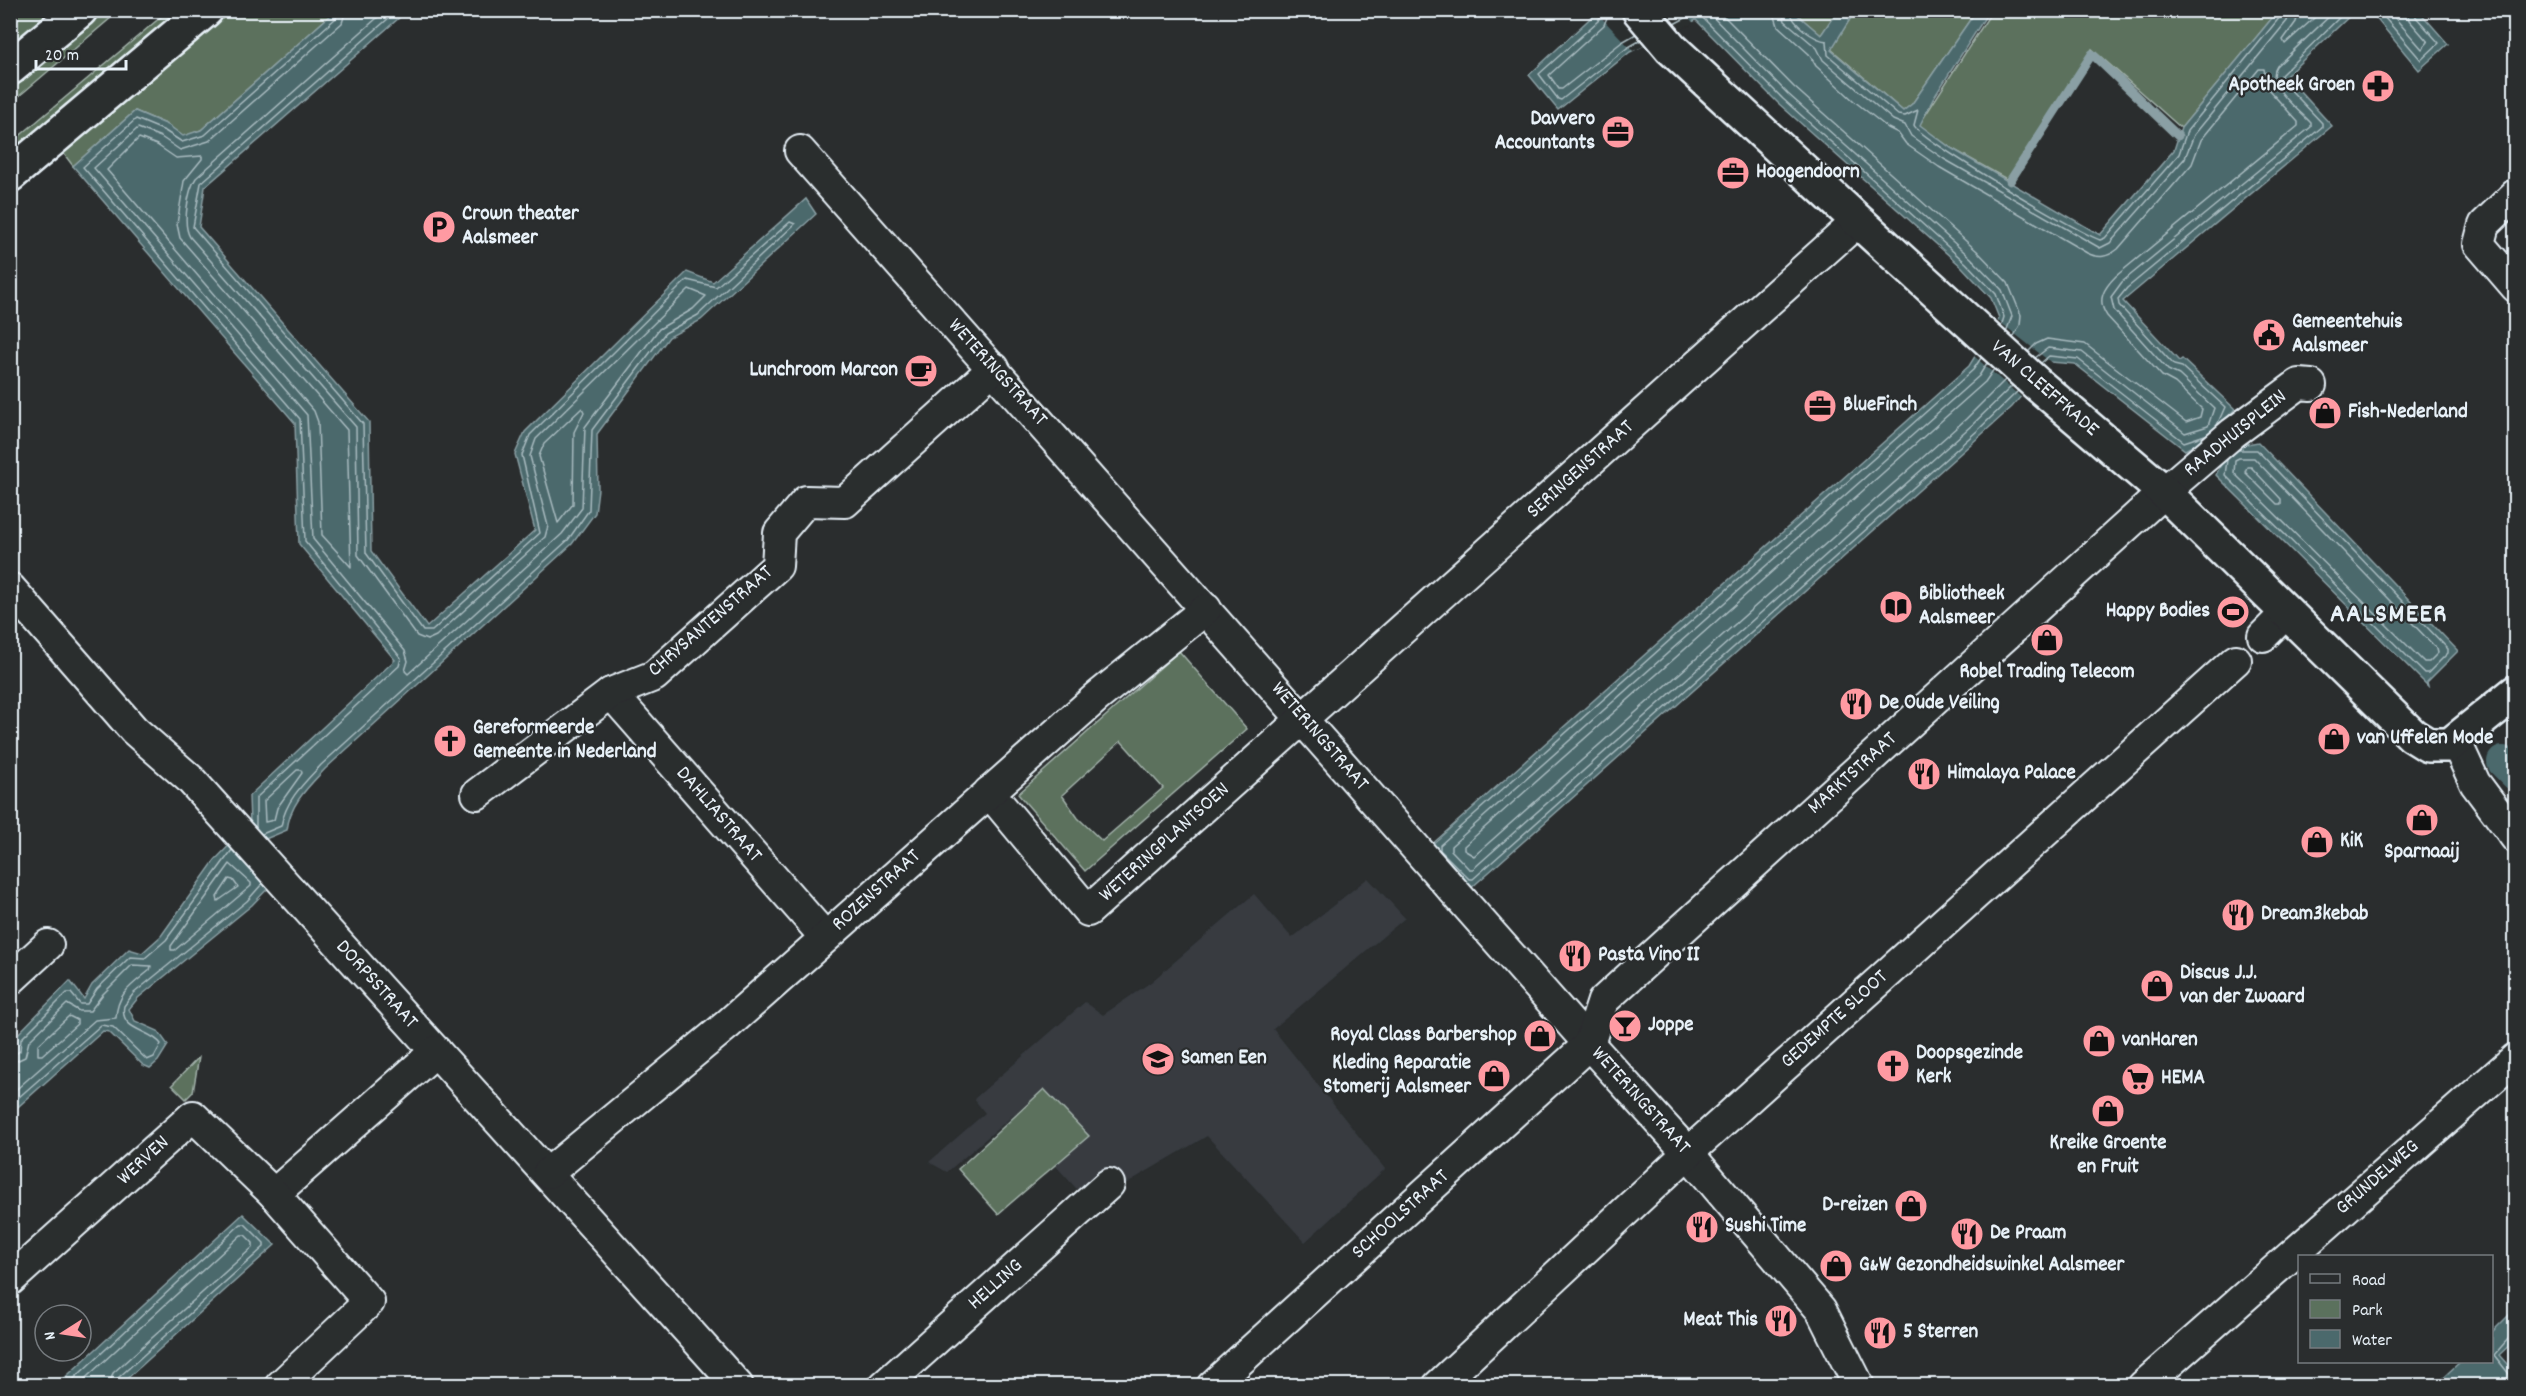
<svg xmlns="http://www.w3.org/2000/svg" width="2526" height="1396" font-family="Dekko,sans-serif">
	<style>
		.built { fill: #373b41 }
		.green { fill: #5b715d; stroke: #a2b1aa; stroke-width: 1.5; fill-rule: evenodd }
		.water { fill: #4b696c; stroke: #8a9fa4; stroke-width: 1.5 }
		.pier { fill: #2a2d2e }
		.lines { fill: none; stroke-linecap: round; stroke-linejoin: round }
		.shore { stroke: #a9bbc0; stroke-width: 1.5 }
		.stream { stroke: #8a9fa4; stroke-width: 9 }
		.canal { stroke: #4b696c; stroke-width: 32 }
		.minor-casing { stroke: #e8f1f8; stroke-width: 34 }
		.secondary-casing { stroke: #e8f1f8; stroke-width: 38 }
		.minor { stroke: #2a2d2e; stroke-width: 30 }
		.secondary { stroke: #2a2d2e; stroke-width: 33 }
		.labels { text-anchor: middle; dominant-baseline: central; stroke-width: 4.5; stroke-linejoin: round; paint-order: stroke }
		.poi-label { font-size: 21px; font-weight: bold; fill: #e8f1f8; stroke: #2a2d2e; text-anchor: start }
		.street-label { font-size: 21px; fill: #e8f1f8; stroke: #2a2d2e }
		.district-label { font-size: 27px; font-weight: bold; letter-spacing: 1.5px; fill: #e8f1f8; stroke: #2a2d2e }
	</style>
	<rect width="100%" height="100%" fill="#2a2d2e"/>
	<filter id="ink" filterUnits="userSpaceOnUse"><feTurbulence type="fractalNoise" baseFrequency=".0167" numOctaves="2"/><feDisplacementMap in="SourceGraphic" scale="12" xChannelSelector="R" yChannelSelector="G"/><feConvolveMatrix kernelMatrix="1 2 1 2 8 2 1 2 1" color-interpolation-filters="sRGB"/></filter>
	<g filter="url(#ink)">
		<path class="built" d="M1368 878 1405 918 1273 1029 1385 1169 1305 1242 1207 1136 1120 1187 1095 1209 1055 1165 1089 1136 1044 1089 947 1172 929 1162 985 1113 974 1099 1085 1002 1103 1015 1151 982 1254 894 1292 938Z"/>
		<g class="green">
			<path d="M11 11H68L11 59Z"/>
			<path d="M91 11H119L11 103V79Z"/>
			<path d="M168 11H194L11 163 10 144Z"/>
			<path d="M218 11H335L201 130 183 137 168 125 135 111 73 166 58 146Z"/>
			<path d="M1793 11H1837L1821 35Z"/>
			<path d="M1855 11H1976L1912 104 1903 111 1831 49Z"/>
			<path d="M1992 11H2278L2181 128 2092 49 2010 181 1951 148 1919 125Z"/>
			<path d="M1179 651 1247 729 1085 871 1018 794ZM1121 741 1163 788 1102 841 1078 818 1062 795Z"/>
			<path d="M199 1057 193 1092 186 1099 172 1085Z"/>
			<path d="M1044 1089 1089 1136 998 1214 958 1169Z"/>
		</g>
		<g class="water">
			<path d="M335 11H407L205 187 199 227 369 422 371 551 427 627 535 530 515 454 525 432 687 272 713 282 806 199 816 214 701 320 669 337 597 434 598 489 595 513 572 544 325 769C307 788 290 804 287 830L263 840 272 884 252 905 138 998 129 1009 135 1021 158 1031 168 1045 158 1061 150 1068 143 1065 109 1032 103 1031 11 1113V1053L15 1048 13 1039 70 981 84 999 92 985 129 949 142 953 161 936 215 860 250 824 249 796 395 660 299 544 295 423 73 166 135 111 168 125 183 136 201 130Z"/>
			<path d="M1598 11H1793L1821 35 1837 11H1855L1831 50 1903 111 1912 104 1976 11H1989L1933 99 1920 125 1951 148 2100 235 2174 150 2181 128 2278 11H2355L2286 76 2332 126 2123 301 2179 361 2182 359 2235 409 2222 423 2242 445 2258 442 2458 651 2427 682 2428 686 2216 475 2222 462 2203 440 2185 450 2075 364 2050 362 2012 407 1981 435 1470 889 1429 847 1969 366 1999 318 1991 298 1962 267 1778 103 1696 20 1630 52 1558 110 1529 75Z"/>
			<path d="M2370 11H2419L2448 44 2419 70Z"/>
			<path d="M243 1214 275 1245 120 1385H57Z"/>
			<path d="M2515 1309V1340L2499 1355 2515 1373V1385H2435L2460 1362H2492V1332Z"/>
		</g>
		<g class="pier">
			<path d="M1598 11H1682L1694 23 1633 51 1597 13Z"/>
			<path d="M1996 319 2053 364 2023 399 1974 356Z"/>
		</g>
		<g class="lines">
			<g class="shore">
				<path d="M346 10 342 23 209 141 180 150 161 137 138 128 94 168 307 415 313 539 405 651 408 661 405 671 408 674 562 534 582 508 585 427 659 329 693 309 706 296 689 289 536 439 530 456 548 526 545 537 436 636 427 640 417 636 358 555 356 427 190 237C182 224 188 190 196 178L386 10"/>
				<path d="M1603 10 1598 21 1539 74 1558 99 1561 100 1627 48 1641 40"/>
				<path d="M1610 10 1604 25 1549 75 1559 89H1562L1622 42 1636 34"/>
				<path d="M1706 10 1788 94 1971 258 2002 290 2012 316 2006 332"/>
				<path d="M1718 10 1794 87 1977 251 2008 283 2021 315 2020 325 2013 338"/>
				<path d="M1773 10 1778 26 1809 54 1816 66 1854 101 1888 128 1898 133 1906 144 1939 167 2087 253C2099 259 2108 257 2118 249L2192 164 2201 140 2259 69H2264L2268 89 2298 122V126L2116 276C2104 288 2096 300 2107 316L2162 376 2175 383 2202 409 2200 417 2186 422 2085 344 2047 339 2036 344 2028 352"/>
				<path d="M1782 10 1785 21 1817 48 1823 60 1893 120 1905 125 1911 136 1944 159 2100 248 2110 243 2185 158 2194 135 2287 21 2290 10"/>
				<path d="M1790 10C1792 25 1815 40 1827 41L1828 55 1898 115 1905 116 1918 110 1914 125C1917 137 2080 234 2100 240L2105 238 2179 154 2187 131 2280 17 2282 10"/>
				<path d="M2299 10 2296 22 2283 40 2285 44 2323 10"/>
				<path d="M2378 10 2421 60 2439 43 2416 17 2415 10"/>
				<path d="M2388 10 2422 49 2428 42 2409 20 2407 10"/>
				<path d="M1674 24 1693 14 1701 16 1783 99 1966 263 1996 294 2004 317 2001 327"/>
				<path d="M139 138 157 145 176 158 202 156V159L184 181 177 224 180 238 347 430 351 567 322 535 318 422 314 411 107 170Z"/>
				<path d="M1981 358 1973 370 1440 845V850L1469 879H1473L1977 431 2018 391"/>
				<path d="M2035 358 2048 348 2082 352 2185 433 2208 426 2214 408 2179 375 2168 370 2114 310 2111 297 2122 282 2311 127V123C2299 110 2264 85 2277 66L2336 10"/>
				<path d="M1987 363 1979 376 1451 846V850L1469 869H1473L1972 425 2012 386"/>
				<path d="M2041 363 2049 356 2078 359 2184 442 2205 435"/>
				<path d="M1994 369 1985 382 1464 846V850L1474 856 1966 419 2005 380"/>
				<path d="M582 408 584 412 574 432 573 504 558 523 539 456 544 444Z"/>
				<path d="M2217 425 2225 407 2182 367 2174 365 2119 305 2118 299 2127 288 2322 127V123L2282 81 2281 75 2347 10"/>
				<path d="M2239 458H2254L2437 649 2438 653 2429 662H2424L2234 473 2235 460Z"/>
				<path d="M2227 460 2225 475 2424 673H2428L2448 653V649L2257 450H2239"/>
				<path d="M2247 467H2251L2281 499V504H2277L2245 472Z"/>
				<path d="M297 770H301L302 773 277 808 274 820 265 822 264 801Z"/>
				<path d="M256 827V798L399 666 401 658 305 541 300 419 83 167 136 119 165 131 182 142 205 135 336 18 339 10"/>
				<path d="M262 834 281 826C286 800 303 784 321 765L568 540 589 510 592 430 665 333 698 315 795 224 790 222 716 287 687 280 530 435 522 455 540 533 432 631H423L366 553 363 424 193 227 201 183 398 10"/>
				<path d="M230 864 251 883V886L175 950H171V946Z"/>
				<path d="M229 879 233 880 238 887 218 901 217 897Z"/>
				<path d="M69 1016 77 1020V1024L42 1055H38V1045Z"/>
				<path d="M10 1057 20 1051 21 1039 67 993H71L80 1004H87L97 989 130 957 145 958 166 940 232 850"/>
				<path d="M10 1064 25 1057 29 1041 67 1004 79 1011H90L103 994 132 965 151 966 150 970C132 985 117 993 116 1018L95 1020 10 1095"/>
				<path d="M10 1105 101 1025 113 1027 147 1060 154 1057 161 1044C150 1029 119 1031 124 1006L134 993 247 901 262 884"/>
				<path d="M2516 1336 2509 1338 2494 1355 2509 1374 2516 1376"/>
				<path d="M66 1386 241 1224H245L264 1243V1247L118 1378 116 1386"/>
				<path d="M77 1386 241 1235H245L253 1243V1247L113 1373 109 1386"/>
			</g>
			<path class="stream" d="M2010 181 2092 54 2178 136"/>
			<path class="canal" d="M2503 762 2516 775"/>
			<g class="minor-casing">
				<g id="minor">
					<path d="M800 151 1589 1044 1688 1153 1821 1310 1859 1386"/>
					<path d="M2516 194 2484 225 2479 244 2516 287"/>
					<path d="M10 588 134 730 190 779 738 1386"/>
					<path d="M2263 636 2287 612"/>
					<path d="M611 693 825 937"/>
					<path d="M2456 742 2475 783 2516 838"/>
					<path d="M989 792 1088 911 1858 221"/>
					<path d="M477 794 611 693 654 676 777 566 779 533 806 501 845 502 994 368"/>
					<path d="M10 980 48 945"/>
					<path d="M548 1173 727 1025 1097 697 1206 609"/>
					<path d="M274 1194 436 1051"/>
					<path d="M10 1280 193 1116 274 1194 369 1302 280 1386"/>
					<path d="M884 1386 1109 1184"/>
					<path d="M1212 1386 1589 1044 1603 1001 2164 492 2233 433 2299 384 2311 385"/>
					<path d="M1438 1386 1688 1153 2236 660"/>
					<path d="M2143 1386 2516 1058"/>
				</g>
			</g>
			<g class="secondary-casing">
				<g id="secondary">
					<path d="M1639 10 1671 48 1858 221 2037 384 2164 492 2412 735 2428 745H2450L2516 692"/>
					<path d="M10 68 80 10"/>
					<path d="M10 175 206 10"/>
				</g>
			</g>
			<use href="#minor" class="minor"/>
			<use href="#secondary" class="secondary"/>
		</g>
	</g>
	<defs>
		<g id="pharmacy-disc" transform="scale(1.725)"><circle r="9.5" fill="#ff9aa2" stroke="#2a2d2e"/><path d="M-2-6h4v4h4v4h-4v4h-4v-4h-4v-4h4Z" fill="#111"/></g>
		<g id="office-disc" transform="scale(1.725)"><circle r="9.5" fill="#ff9aa2" stroke="#2a2d2e"/><path d="M-6-3h4V-5.5h4V-3h4V5H-6ZM-1-4.5V-3h2v-1.5ZM-6 0V1H6V0Z" fill="#111"/></g>
		<g id="parking-disc" transform="scale(1.725)"><circle r="9.5" fill="#ff9aa2" stroke="#2a2d2e"/><path d="M-3.5-5.5H1a3.5 3.5 0 0 1 0 7H-1V5.5H-3.5ZM-1-3.4V-.6H.8a1.4 1.4 0 0 0 0-2.8Z" fill="#111"/></g>
		<g id="civic-disc" transform="scale(1.725)"><circle r="9.5" fill="#ff9aa2" stroke="#2a2d2e"/><path d="M-.6-6.5H3V-4.5H.6V-3L4-1V1h2V6H-6V1h2V-1L-.6-3ZM-1.2 2.5V6h2.4V2.5Z" fill="#111"/></g>
		<g id="cafe-disc" transform="scale(1.725)"><circle r="9.5" fill="#ff9aa2" stroke="#2a2d2e"/><path d="M-5.5-4.5H6V0H3Q3 3.5 0 3.5H-2.5Q-5.5 3.5-5.5 0ZM3-3.2v2h1.7v-2ZM-6 4.5H4V6H-6Z" fill="#111"/></g>
		<g id="shop-disc" transform="scale(1.725)"><circle r="9.5" fill="#ff9aa2" stroke="#2a2d2e"/><path d="M-5-2.5h2.3a2.7 3.5 0 0 1 5.4 0H5L5.5 6h-11ZM-1.5-2.5h3a1.5 2.3 0 0 0-3 0Z" fill="#111"/></g>
		<g id="library-disc" transform="scale(1.725)"><circle r="9.5" fill="#ff9aa2" stroke="#2a2d2e"/><path d="M-6-4Q-3-5.5-.7-3.5V5Q-3 3-6 4ZM6-4Q3-5.5 .7-3.5V5Q3 3 6 4Z" fill="#111"/></g>
		<g id="stadium-disc" transform="scale(1.725)"><circle r="9.5" fill="#ff9aa2" stroke="#2a2d2e"/><path d="M0-5a6.5 5 0 1 0 0 10a6.5 5 0 1 0 0-10ZM-3.5-1.8h7v3.6h-7Z" fill="#111"/></g>
		<g id="restaurant-disc" transform="scale(1.725)"><circle r="9.5" fill="#ff9aa2" stroke="#2a2d2e"/><path d="M-5-6h1v4h1v-4h1v4h1v-4h1v5L-1.5 .5V6h-2V.5L-5-1ZM5-6V6H3V1.5H1.5Q1.5-4 5-6Z" fill="#111"/></g>
		<g id="church-disc" transform="scale(1.725)"><circle r="9.5" fill="#ff9aa2" stroke="#2a2d2e"/><path d="M-1.2-6h2.4v3.5h3.3v2.4h-3.3V6h-2.4V-.1h-3.3v-2.4h3.3Z" fill="#111"/></g>
		<g id="bar-disc" transform="scale(1.725)"><circle r="9.5" fill="#ff9aa2" stroke="#2a2d2e"/><path d="M-6-5H6L.8 .8V4.5H3.5V6h-7V4.5H-.8V.8Z" fill="#111"/></g>
		<g id="school-disc" transform="scale(1.725)"><circle r="9.5" fill="#ff9aa2" stroke="#2a2d2e"/><path d="M0-5L7-2L0 1L-7-2ZM-4 1L0 2.5L4 1V4Q0 6-4 4Z" fill="#111"/></g>
		<g id="supermarket-disc" transform="scale(1.725)"><circle r="9.5" fill="#ff9aa2" stroke="#2a2d2e"/><path d="M-6-5.5h2.5l.6 2H6L4.5 2H-2.5L-4.4-4H-6ZM-1.5 3.2a1.3 1.3 0 1 0 .1 0ZM3 3.2a1.3 1.3 0 1 0 .1 0Z" fill="#111"/></g>
	</defs>
	<g fill-rule="evenodd">
		<use href="#pharmacy-disc" x="2378" y="86"/>
		<use href="#office-disc" x="1618" y="132"/>
		<use href="#office-disc" x="1733" y="173"/>
		<use href="#parking-disc" x="439" y="227"/>
		<use href="#civic-disc" x="2269" y="335"/>
		<use href="#cafe-disc" x="921" y="371"/>
		<use href="#office-disc" x="1820" y="406"/>
		<use href="#shop-disc" x="2325" y="413"/>
		<use href="#library-disc" x="1896" y="607"/>
		<use href="#stadium-disc" x="2233" y="612"/>
		<use href="#shop-disc" x="2047" y="640"/>
		<use href="#restaurant-disc" x="1856" y="704"/>
		<use href="#shop-disc" x="2334" y="739"/>
		<use href="#church-disc" x="450" y="741"/>
		<use href="#restaurant-disc" x="1924" y="774"/>
		<use href="#shop-disc" x="2422" y="820"/>
		<use href="#shop-disc" x="2317" y="842"/>
		<use href="#restaurant-disc" x="2238" y="915"/>
		<use href="#restaurant-disc" x="1575" y="956"/>
		<use href="#shop-disc" x="2157" y="986"/>
		<use href="#bar-disc" x="1625" y="1026"/>
		<use href="#shop-disc" x="1540" y="1036"/>
		<use href="#shop-disc" x="2099" y="1041"/>
		<use href="#school-disc" x="1158" y="1059"/>
		<use href="#church-disc" x="1893" y="1066"/>
		<use href="#shop-disc" x="1494" y="1076"/>
		<use href="#supermarket-disc" x="2138" y="1079"/>
		<use href="#shop-disc" x="2108" y="1111"/>
		<use href="#shop-disc" x="1911" y="1206"/>
		<use href="#restaurant-disc" x="1702" y="1227"/>
		<use href="#restaurant-disc" x="1967" y="1234"/>
		<use href="#shop-disc" x="1836" y="1266"/>
		<use href="#restaurant-disc" x="1781" y="1321"/>
		<use href="#restaurant-disc" x="1880" y="1333"/>
	</g>
	<g class="labels">
		<g class="poi-label">
			<text x="2355" y="86" text-anchor="end">Apotheek Groen</text>
			<text x="1595" y="120" text-anchor="end">Davvero<tspan x="1595" dy="24">Accountants</tspan></text>
			<text x="1756" y="173">Hoogendoorn</text>
			<text x="462" y="215">Crown theater<tspan x="462" dy="24">Aalsmeer</tspan></text>
			<text x="2292" y="323">Gemeentehuis<tspan x="2292" dy="24">Aalsmeer</tspan></text>
			<text x="898" y="371" text-anchor="end">Lunchroom Marcon</text>
			<text x="1843" y="406">BlueFinch</text>
			<text x="2348" y="413">Fish-Nederland</text>
			<text x="1919" y="595">Bibliotheek<tspan x="1919" dy="24">Aalsmeer</tspan></text>
			<text x="2210" y="612" text-anchor="end">Happy Bodies</text>
			<text x="2047" y="673" text-anchor="middle">Robel Trading Telecom</text>
			<text x="1879" y="704">De Oude Veiling</text>
			<text x="473" y="729">Gereformeerde<tspan x="473" dy="24">Gemeente in Nederland</tspan></text>
			<text x="2357" y="739">van Uffelen Mode</text>
			<text x="1947" y="774">Himalaya Palace</text>
			<text x="2340" y="842">KiK</text>
			<text x="2422" y="853" text-anchor="middle">Sparnaaij</text>
			<text x="2261" y="915">Dream3kebab</text>
			<text x="1598" y="956">Pasta Vino II</text>
			<text x="2180" y="974">Discus J.J.<tspan x="2180" dy="24">van der Zwaard</tspan></text>
			<text x="1648" y="1026">Joppe</text>
			<text x="1517" y="1036" text-anchor="end">Royal Class Barbershop</text>
			<text x="2122" y="1041">vanHaren</text>
			<text x="1916" y="1054">Doopsgezinde<tspan x="1916" dy="24">Kerk</tspan></text>
			<text x="1181" y="1059">Samen Een</text>
			<text x="1471" y="1064" text-anchor="end">Kleding Reparatie<tspan x="1471" dy="24">Stomerij Aalsmeer</tspan></text>
			<text x="2161" y="1079">HEMA</text>
			<text x="2108" y="1144" text-anchor="middle">Kreike Groente<tspan x="2108" dy="24">en Fruit</tspan></text>
			<text x="1888" y="1206" text-anchor="end">D-reizen</text>
			<text x="1725" y="1227">Sushi Time</text>
			<text x="1990" y="1234">De Praam</text>
			<text x="1859" y="1266">G&amp;W Gezondheidswinkel Aalsmeer</text>
			<text x="1758" y="1321" text-anchor="end">Meat This</text>
			<text x="1903" y="1333">5 Sterren</text>
		</g>
		<g class="street-label">
			<text transform="translate(997 373) rotate(48)">WETERINGSTRAAT</text>
			<text transform="translate(2044 389) rotate(41)">VAN CLEEFFKADE</text>
			<text transform="translate(2236 434) rotate(-39)">RAADHUISPLEIN</text>
			<text transform="translate(1581 470) rotate(-42)">SERINGENSTRAAT</text>
			<text transform="translate(711 622) rotate(-41)">CHRYSANTENSTRAAT</text>
			<text transform="translate(1319 737) rotate(49)">WETERINGSTRAAT</text>
			<text transform="translate(1853 774) rotate(-42)">MARKTSTRAAT</text>
			<text transform="translate(718 815) rotate(49)">DAHLIASTRAAT</text>
			<text transform="translate(1165 843) rotate(-42)">WETERINGPLANTSOEN</text>
			<text transform="translate(877 891) rotate(-42)">ROZENSTRAAT</text>
			<text transform="translate(376 985) rotate(48)">DORPSSTRAAT</text>
			<text transform="translate(1835 1020) rotate(-42)">GEDEMPTE SLOOT</text>
			<text transform="translate(1640 1101) rotate(48)">WETERINGSTRAAT</text>
			<text transform="translate(144 1161) rotate(-43)">WERVEN</text>
			<text transform="translate(2378 1178) rotate(-41)">GRUNDELWEG</text>
			<text transform="translate(1401 1215) rotate(-42)">SCHOOLSTRAAT</text>
			<text transform="translate(996 1285) rotate(-42)">HELLING</text>
		</g>
		<g class="district-label">
			<text x="2389" y="615">AALSMEER</text>
		</g>
	</g>
	<rect width="2526" height="1396" fill="none" stroke="#2a2d2e" stroke-width="36"/>
	<rect x="18" y="18" width="2490" height="1360" fill="none" stroke="#e8f1f8" stroke-width="2" filter="url(#ink)"/>
	<rect x="2298" y="1255" width="195" height="108" fill="#2a2d2e" stroke="#767b7f" stroke-width="1.5"/>
	<rect x="2310" y="1274" width="30" height="9" fill="#2a2d2e" stroke="#767b7f" stroke-width="1.5"/>
	<text x="2352" y="1285" font-size="18" fill="#e8f1f8">Road</text>
	<rect x="2310" y="1300" width="30" height="18" fill="#5b715d" stroke="#767b7f" stroke-width="1.5"/>
	<text x="2352" y="1315" font-size="18" fill="#e8f1f8">Park</text>
	<rect x="2310" y="1330" width="30" height="18" fill="#4b696c" stroke="#767b7f" stroke-width="1.5"/>
	<text x="2352" y="1345" font-size="18" fill="#e8f1f8">Water</text>
	<g transform="translate(63 1333) rotate(258)"><circle r="28" fill="#2a2d2e" stroke="#767b7f" stroke-width="1.5"/>
	<path d="M0-4.5L10 22L0 15L-10 22Z" fill="#ff9aa2"/>
	<text y="-9" font-size="16" font-weight="bold" text-anchor="middle" fill="#e8f1f8">N</text>
	</g>
	<path d="M36 60v9h90v-9" fill="none" stroke="#e8f1f8" stroke-width="3"/>
	<text x="45" y="60" font-size="18" fill="#e8f1f8" stroke="#2a2d2e" stroke-width="4.5" paint-order="stroke">20 m</text>
</svg>
